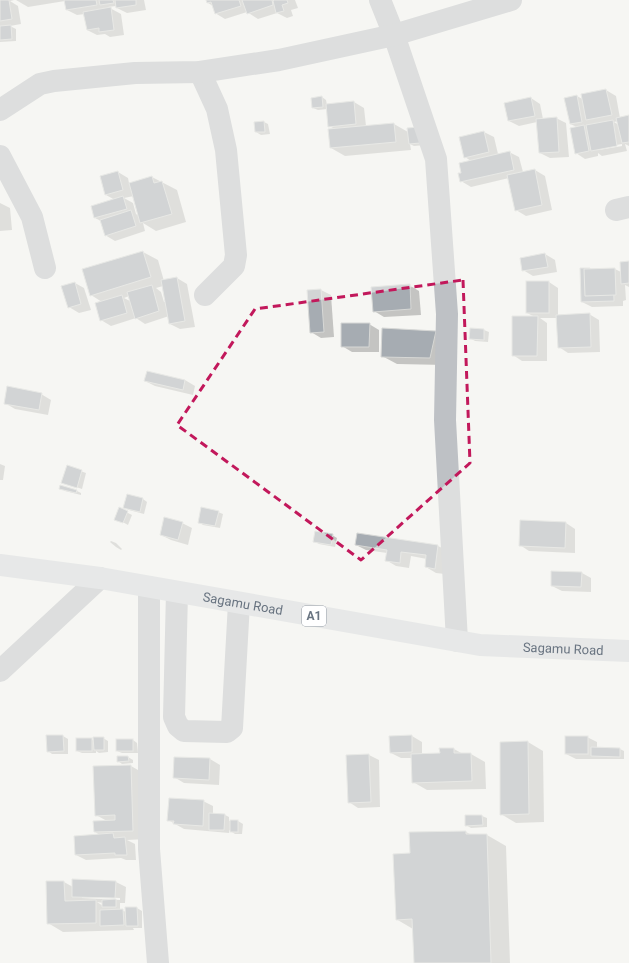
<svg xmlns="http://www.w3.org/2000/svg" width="629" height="963" font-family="Roboto,sans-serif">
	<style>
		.shadow { fill: #0003; fill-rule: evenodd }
		.building { fill: #a6acb2; stroke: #d7d8d6 }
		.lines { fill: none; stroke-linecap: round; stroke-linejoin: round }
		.minor { stroke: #bec1c5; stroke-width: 22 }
		.highway { stroke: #d5d8dc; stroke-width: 22 }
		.marked { fill: none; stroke: #c2185b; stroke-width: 3; stroke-dasharray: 8 5; stroke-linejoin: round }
		.labels { text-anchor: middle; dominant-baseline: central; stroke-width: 4; stroke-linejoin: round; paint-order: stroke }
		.shield { fill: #fff; stroke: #969ea7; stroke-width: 1 }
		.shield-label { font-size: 12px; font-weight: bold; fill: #697481 }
		.street-label { font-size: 13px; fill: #697481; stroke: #fff }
	</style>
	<rect width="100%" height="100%" fill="#f6f6f3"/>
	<g class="shadow">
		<path d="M0 0H14L10 1 18 6 21 24 10 26 16 29V41L0 42Z"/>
		<path d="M16 0H144L146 10 127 13 117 8 116 6 108 7 121 14 124 35 110 37 105 34 97 35 87 30 85 14 77 15 67 10 65 1 28 7Z"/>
		<path d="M207 0H295L298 8 291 10 293 16 287 18 277 13 258 19 247 12 225 19 215 13 213 6 208 3Z"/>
		<path d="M606 90 616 96 620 118 629 116V146L625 144 627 151 602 156 598 153V156L585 159 576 153 577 127 570 124 577 96 584 100ZM618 121 619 125 614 122ZM622 144V146L599 150V148Z"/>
		<path d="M322 97 326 100 327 105 354 102 364 108 366 126 394 124 408 132 425 145 414 146 410 144 411 150 345 156 331 148 335 129 329 126 327 109 318 110 313 108Z"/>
		<path d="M531 98 540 104 543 119 556 118 566 123 569 157 550 158 540 153 537 122 519 126 509 121Z"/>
		<path d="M264 122 268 124 270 134 261 135 256 132Z"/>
		<path d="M484 132 494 137 498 154 509 152 519 157 523 172 535 170 545 176 552 210 526 216 516 210 509 178 471 187 461 181 463 174 471 161 465 157Z"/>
		<path d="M118 172 128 178 129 183 152 177 177 190 186 222 156 231 143 223 145 231 115 241 105 235 101 221 95 218 92 206 115 200 106 195ZM134 196 139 216 136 214 133 203 124 198Z"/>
		<path d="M0 203 10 208 12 230 0 231Z"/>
		<path d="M143 252 158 260 164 281 177 278 187 284 195 327 180 329 170 324 169 316 145 324 136 318 111 326 101 320 102 302 91 295ZM163 286 166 302H164L161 292 156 288ZM129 296 130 301 124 298Z"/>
		<path d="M545 254 555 260 557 272 533 276 523 270Z"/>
		<path d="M629 262V287L625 285 626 300 623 301V306L592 307 582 302 615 269 621 272Z"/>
		<path d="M549 282 558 288V315L589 314 599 320 600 352 568 353 559 347 557 318H540L547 323V361H522L513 355 535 317 527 313Z"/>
		<path d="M75 283 84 288 91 310 79 313 69 307Z"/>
		<path d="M409 285 419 291 421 315 384 317 374 311Z"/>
		<path d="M321 290 331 295 334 337 321 338 311 332Z"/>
		<path d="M369 324 379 330V352H352L342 346Z"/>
		<path d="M471 329 484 330 489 332 488 342 475 341 470 338Z"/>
		<path d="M435 332 450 340 445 365 397 364 382 356Z"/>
		<path d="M148 372 185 380 195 386 193 395 155 386 145 381Z"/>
		<path d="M41 394 51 400 48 415 15 409 5 403Z"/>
		<path d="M0 464 5 466 3 480H0Z"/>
		<path d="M67 466 86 473 82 489 62 482Z"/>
		<path d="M61 486 77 491 81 493V495L65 491 61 488Z"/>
		<path d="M143 499 147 502 144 514 129 510 125 507Z"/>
		<path d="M120 509 132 515 128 525 119 520Z"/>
		<path d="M218 512 223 514 220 528 203 525 199 522Z"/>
		<path d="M182 523 192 528 188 545 171 540 161 535Z"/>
		<path d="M566 523 575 529V553L529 551 520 545Z"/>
		<path d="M332 535 337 538 335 547 319 544 314 541Z"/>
		<path d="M111 541 116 543 122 549 121 550 116 547 110 542Z"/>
		<path d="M356 545 438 546 448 551 445 574 436 573 426 567 427 559 411 556 409 568 396 566 386 560 387 553 366 550Z"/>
		<path d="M582 573 591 578V592L562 591 552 586Z"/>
		<path d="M47 736H63L68 739V754H52L48 751Z"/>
		<path d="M412 736 422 742V755L441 754 440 749H454L463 754H471L485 762 486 789 427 790 413 782 412 758H401L391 753Z"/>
		<path d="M587 737 597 742V748L620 749 624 751V759H576L566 754Z"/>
		<path d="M103 738 108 741V752L99 753 96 751V753H82L77 751 91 739 94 741Z"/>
		<path d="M133 740 137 743 138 753H122L117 751Z"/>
		<path d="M528 742 543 751 544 822 516 823 501 814V743Z"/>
		<path d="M369 755 379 760 380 807 358 808 349 802Z"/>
		<path d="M128 757 133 760V763L122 764 118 761Z"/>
		<path d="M210 759 220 765 219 785 184 783 174 777Z"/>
		<path d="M131 766 145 774 147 839 127 840 135 844 136 860H126L121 858 86 860 76 855 100 835 95 832 107 821 96 815Z"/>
		<path d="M203 801 213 806V814L225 815 229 817V821H238L243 824 242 834H235L229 830V833L184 829 168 820Z"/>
		<path d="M466 816H482L487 818V827L471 828 466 825Z"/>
		<path d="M466 832 472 835H487L506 846 510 963H415L413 929 396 919 411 854Z"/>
		<path d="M47 882H64L73 887 116 882 126 887 125 903H120V910L127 912 137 908 142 911V928H133L134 930 63 932 48 923ZM82 896 120 898V900L82 898ZM97 902 103 903V906Z"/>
	</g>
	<g class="building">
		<path d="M0 0H9L12 19 0 21Z"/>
		<path d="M64 0H96L97 5 66 10Z"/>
		<path d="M99 0H113L114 3 100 5Z"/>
		<path d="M115 0H136V5L116 8Z"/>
		<path d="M206 0H239L241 6 215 14 211 2 207 3Z"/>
		<path d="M242 0H272L273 5 247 14Z"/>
		<path d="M274 0H287L288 3 282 5 284 11 276 13 273 1Z"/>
		<path d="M111 7 114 30 99 32V28L87 30 83 12Z"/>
		<path d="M11 25 12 39 0 40V26Z"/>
		<path d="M606 89 612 115 586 120 581 94Z"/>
		<path d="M577 95 582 122 570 124 564 98Z"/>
		<path d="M322 96 323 107 312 108 311 98Z"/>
		<path d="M531 97 535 116 508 121 504 103Z"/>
		<path d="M354 101 356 124 328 127 326 104Z"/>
		<path d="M629 115V142L622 143 616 118Z"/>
		<path d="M557 117 559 152 539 153 536 119Z"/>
		<path d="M613 120 617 146 591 151 586 125Z"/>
		<path d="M264 121 265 132H255L254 122Z"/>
		<path d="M394 123 396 142 330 148 328 129Z"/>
		<path d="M584 125 589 151 575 154 570 128Z"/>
		<path d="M419 127 420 143 409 144 407 128Z"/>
		<path d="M484 131 489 152 464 158 459 137Z"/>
		<path d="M510 151 514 170 460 182 458 173H461L459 163Z"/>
		<path d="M535 169 542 205 515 211 507 175Z"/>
		<path d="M118 171 123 190 105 195 100 176Z"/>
		<path d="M152 176 154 183 162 181 172 214 140 223 129 183Z"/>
		<path d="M123 196 127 209 94 218 91 206Z"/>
		<path d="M131 210 136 226 105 236 100 220Z"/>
		<path d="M143 251 151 277 90 296 82 269Z"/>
		<path d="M545 253 548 267 522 271 520 258Z"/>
		<path d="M629 261V283L621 284 620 262Z"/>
		<path d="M580 268H590V272H613L614 301 581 302Z"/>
		<path d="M615 268 616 295 585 296 584 269Z"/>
		<path d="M177 277 185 321 169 324 161 280Z"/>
		<rect x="526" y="281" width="23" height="32"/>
		<path d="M75 282 81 304 68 308 61 286Z"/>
		<path d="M410 284 411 309 373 312 371 287Z"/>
		<path d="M152 285 159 311 135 319 127 292Z"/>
		<path d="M321 289 324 332 310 333 307 290Z"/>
		<path d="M122 295 127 313 100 321 95 303Z"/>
		<path d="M590 313 591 347 558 348 556 315Z"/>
		<path d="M512 316H538L537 356H512Z"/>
		<path d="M341 323H370L369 347H341Z"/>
		<path d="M382 328 436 331 430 358 381 357Z"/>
		<path d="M470 328 484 329V340L469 339Z"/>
		<path d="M147 371 185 380 183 390 144 381Z"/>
		<path d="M7 386 42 393 39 410 4 404Z"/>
		<path d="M67 465 82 470 77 488 61 483Z"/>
		<path d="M60 485 77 490 76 493 59 489Z"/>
		<path d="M127 494 143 498 140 512 123 508Z"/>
		<path d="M119 507 128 511 123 523 114 520Z"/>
		<path d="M201 507 219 511 215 526 198 523Z"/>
		<path d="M164 517 183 522 178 540 160 535Z"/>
		<path d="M520 520 566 522 565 548 519 546Z"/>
		<path d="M315 531 333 534 331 545 313 542Z"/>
		<path d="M357 533 438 545 435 569 425 567 426 555 401 552 400 563 385 561 387 550 355 545Z"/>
		<path d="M551 571 582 572 581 587 551 586Z"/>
		<path d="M46 735H63L64 751 47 752Z"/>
		<path d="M412 735V752L390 753 389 736Z"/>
		<rect x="565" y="736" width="23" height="18"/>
		<path d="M93 737H104V750H94Z"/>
		<rect x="76" y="738" width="16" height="13"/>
		<rect x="116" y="739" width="17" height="12"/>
		<path d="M528 741 529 814 500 815V742Z"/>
		<path d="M591 747 620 748V757L591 756Z"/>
		<path d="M439 748H454V753H471L472 781 412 783 411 754 440 753Z"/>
		<path d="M369 754 371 802 348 803 346 755Z"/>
		<path d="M117 756H128L129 761 117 762Z"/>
		<path d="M174 757 210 758 209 780 173 778Z"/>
		<path d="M131 765 133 831 94 832 93 821 115 820V815L95 816 93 766Z"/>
		<path d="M169 798 204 800 203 826 173 824 174 821H167Z"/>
		<path d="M209 813 225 814 224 830H209Z"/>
		<path d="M465 815H482L483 825 465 826Z"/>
		<rect x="230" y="820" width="8" height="12"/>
		<path d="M466 831V834H487L491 963H414L412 919 396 920 393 854 410 853 409 832Z"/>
		<path d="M113 833 114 838 125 837 127 855H115V853L75 855 74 836Z"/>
		<path d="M72 879 116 881 115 898 72 897Z"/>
		<path d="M46 881H64L65 901 96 900V923L47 924Z"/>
		<path d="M116 899V907H102V900Z"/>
		<path d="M125 907H137L138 926H126Z"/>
		<path d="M123 909 124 925 100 926V910Z"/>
	</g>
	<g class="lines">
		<g class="minor">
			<path d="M380 0 394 35 436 159 447 314 445 420 457 641"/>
			<path d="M200 72 217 109 226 150 236 255 234 266 205 295"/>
			<path d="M0 110 40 84 54 81 135 73 200 72 279 60 394 35 511 0"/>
			<path d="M0 156 32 217 45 268"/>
			<path d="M616 210 629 207"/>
			<path d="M149 587V849L158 963"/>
			<path d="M177 592 174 717 178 726 184 731 227 732 232 728 239 603"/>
			<path d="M0 671 100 578"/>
		</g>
		<path class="highway" id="s1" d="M0 565 100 578 480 645 629 651"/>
	</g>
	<path d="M0 0H629V963H0ZM463 280 470 463 361 560 177 425 255 309Z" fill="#f6f6f3" fill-opacity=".55" fill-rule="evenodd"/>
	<path class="marked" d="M463 280 470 463 361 560 177 425 255 309Z"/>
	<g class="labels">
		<rect class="shield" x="302" y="606" width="24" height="20" rx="3"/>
		<g class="shield-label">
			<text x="314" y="616">A1</text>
		</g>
		<g class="street-label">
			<text stroke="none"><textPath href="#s1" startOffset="246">Sagamu Road</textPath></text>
			<text stroke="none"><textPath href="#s1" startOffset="570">Sagamu Road</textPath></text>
		</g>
	</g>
</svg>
